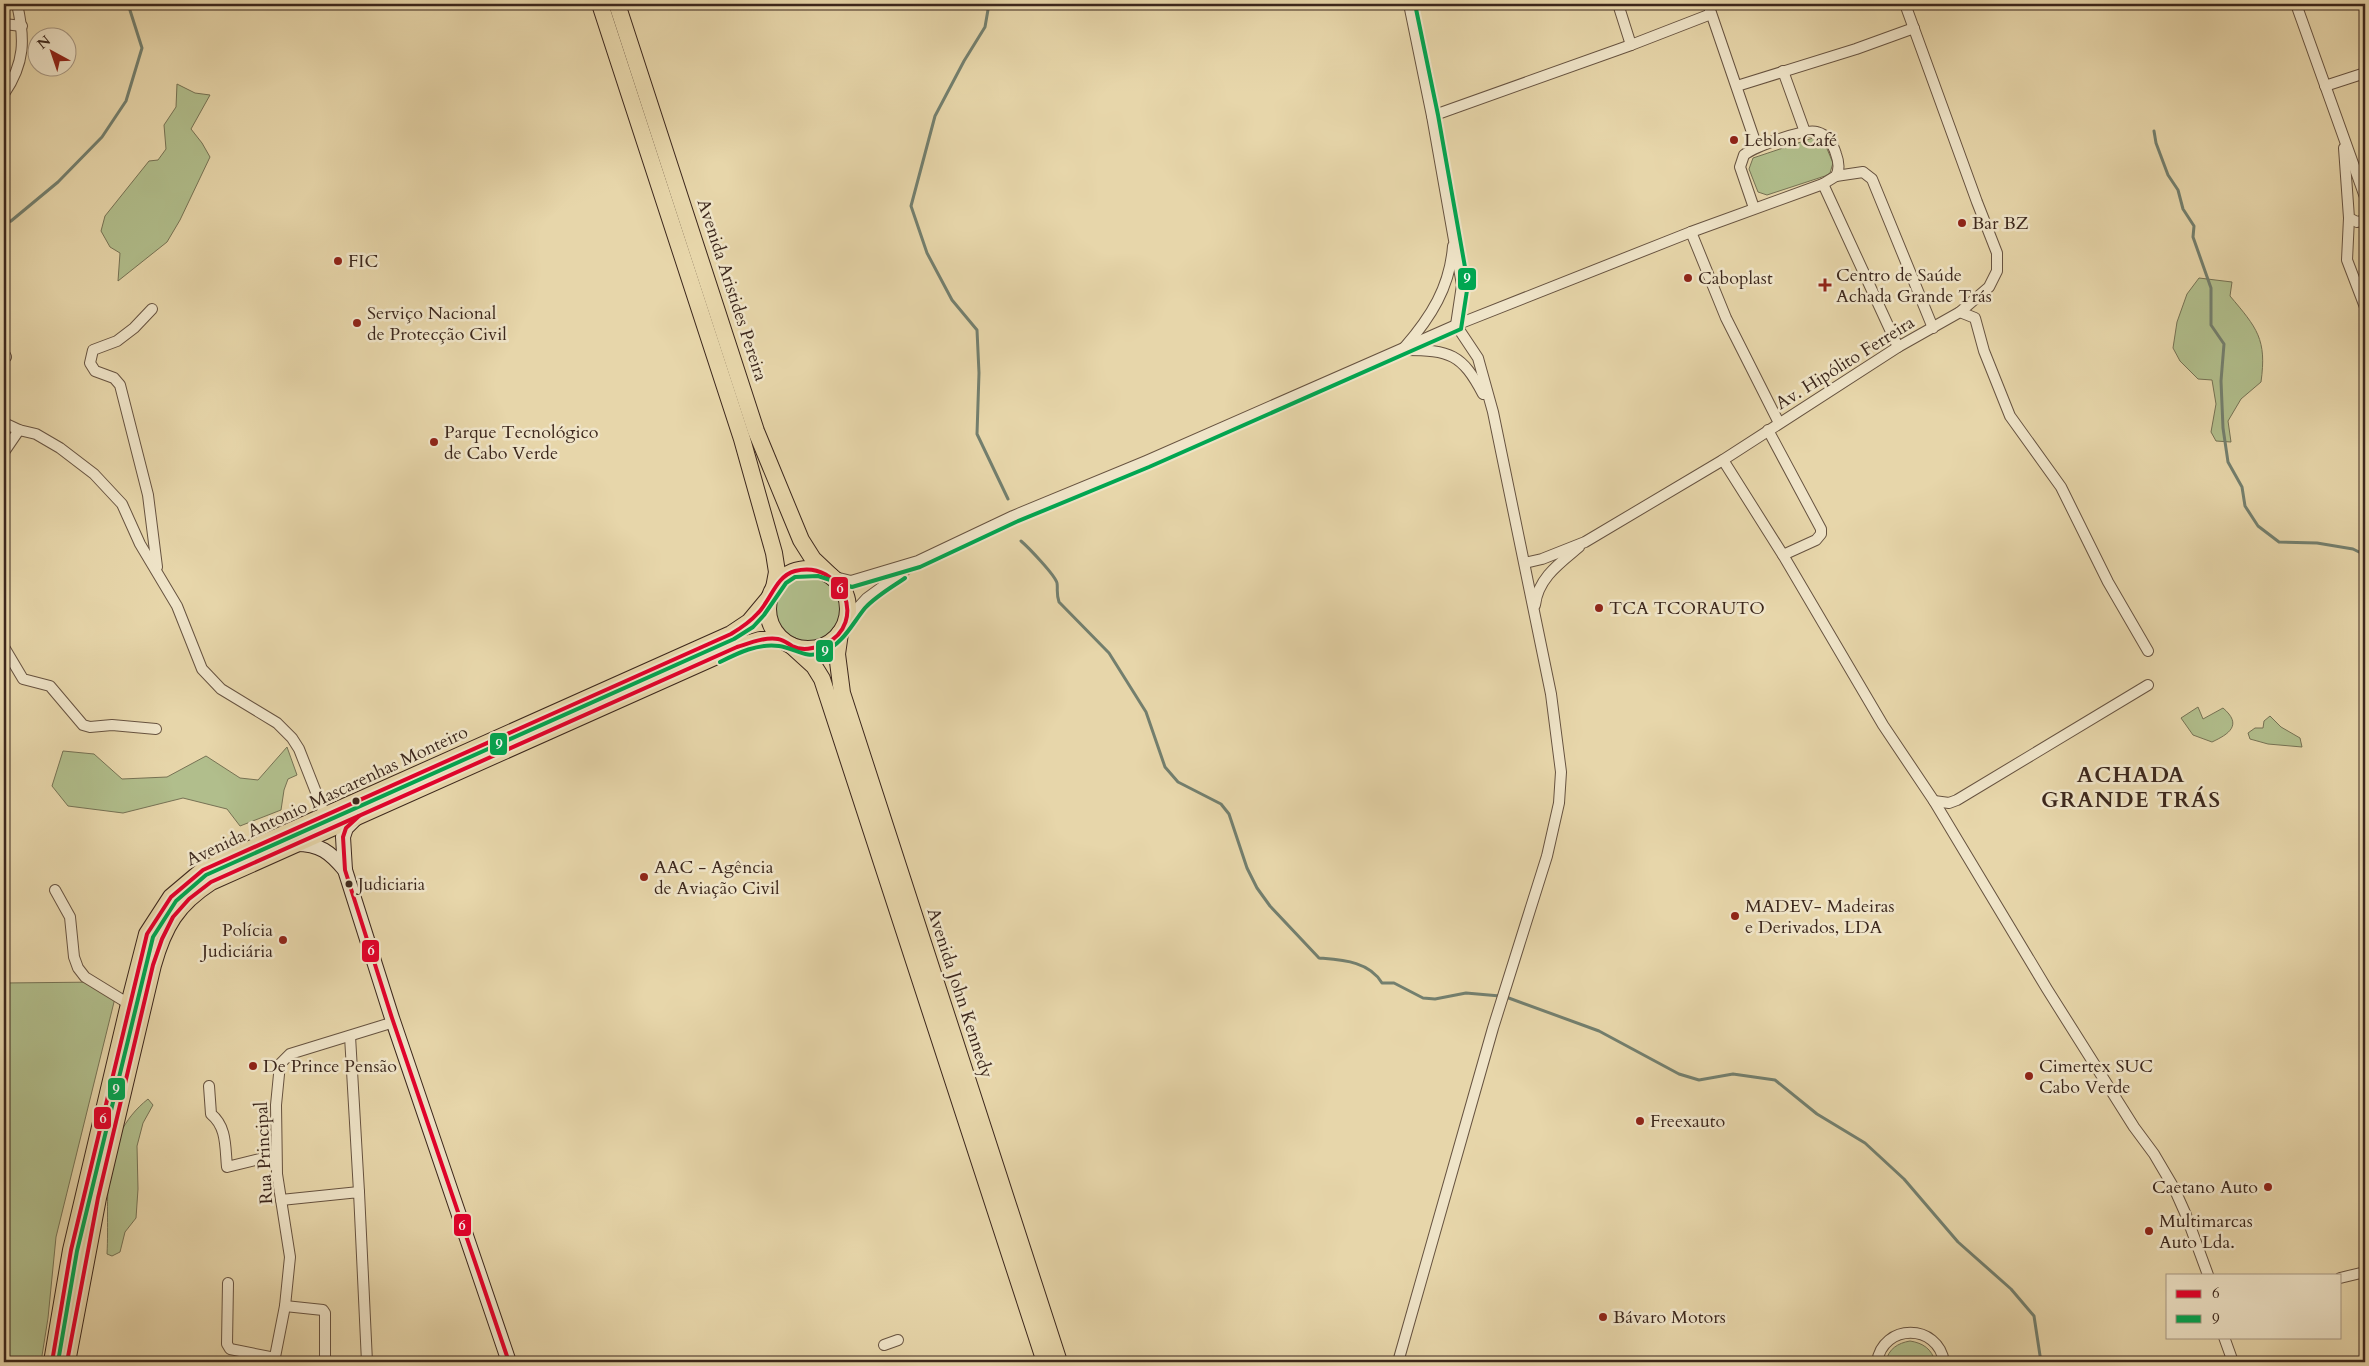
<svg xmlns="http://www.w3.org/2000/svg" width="2369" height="1366" font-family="Cardo,serif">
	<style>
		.green { fill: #b1be8c; stroke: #767254 }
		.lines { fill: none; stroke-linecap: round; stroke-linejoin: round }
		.stream { stroke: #737f6e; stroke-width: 3 }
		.minor-casing { stroke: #675340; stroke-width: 12 }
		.secondary-casing { stroke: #3c271c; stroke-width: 16 }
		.primary-casing { stroke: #3c271c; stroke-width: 18 }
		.trunk-casing { stroke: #3c271c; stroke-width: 18 }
		.minor { stroke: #efe4c8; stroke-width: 10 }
		.secondary { stroke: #efe4c8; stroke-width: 14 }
		.primary { stroke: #e7d6aa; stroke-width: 16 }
		.trunk { stroke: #e7d6aa; stroke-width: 16 }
		.bus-1-casing { stroke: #efe4c8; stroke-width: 8 }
		.bus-2-casing { stroke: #efe4c8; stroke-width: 8 }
		.bus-1 { stroke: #e4002b; stroke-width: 4 }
		.bus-2 { stroke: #00a651; stroke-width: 4 }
		.poi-dot { fill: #8f2418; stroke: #efe4c8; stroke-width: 2 }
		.bus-dot { fill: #3c271c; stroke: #efe4c8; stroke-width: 2 }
		.labels { text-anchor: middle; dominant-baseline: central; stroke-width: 5; stroke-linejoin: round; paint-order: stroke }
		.bus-label { font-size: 17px; fill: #3c271c; stroke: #efe4c8; text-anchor: start }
		.poi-label { font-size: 18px; fill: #3c271c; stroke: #efe4c8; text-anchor: start }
		.street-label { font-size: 18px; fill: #3c271c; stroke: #efe4c8 }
		.district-label { font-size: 22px; font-weight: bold; letter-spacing: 1px; fill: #3c271c; stroke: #efe4c8 }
		.line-badge { stroke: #efe4c8; stroke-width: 2 }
		.badge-label { font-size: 14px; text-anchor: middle; font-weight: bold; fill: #fff }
	</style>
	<rect width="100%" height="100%" fill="#e7d6aa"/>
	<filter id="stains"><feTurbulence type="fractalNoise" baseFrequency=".004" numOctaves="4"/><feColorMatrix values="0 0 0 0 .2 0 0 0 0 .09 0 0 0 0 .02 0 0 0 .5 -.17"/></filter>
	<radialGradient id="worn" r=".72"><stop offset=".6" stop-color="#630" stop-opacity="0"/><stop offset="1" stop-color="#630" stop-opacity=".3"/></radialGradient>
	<g class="green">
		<path d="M177 84 195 93 210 95 191 129 202 143 210 157 180 220 167 242 118 281 120 253 110 247 101 231 105 216 149 161 158 160 166 149 164 125 176 107Z"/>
		<path d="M1816 137 1825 144 1833 163 1830 173 1825 176 1767 195 1758 192 1749 169 1753 158Z"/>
		<path d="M2199 278 2232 282 2230 296C2257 328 2267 339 2261 382L2241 399 2228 421 2231 442 2216 441 2211 432 2216 404 2212 380 2198 379 2180 361 2173 348 2177 322 2187 294Z"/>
		<circle cx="808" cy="609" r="32"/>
		<path d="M2198 707 2203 719 2223 708C2243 725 2229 734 2212 742L2193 735 2181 718Z"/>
		<path d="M2270 716 2281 727 2300 738 2302 747 2268 744 2250 739 2248 733 2255 728H2263L2264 721Z"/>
		<path d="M287 747 297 775 288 779 284 790 281 810 240 826 227 809 183 798 123 813 68 806 52 786 63 751 94 754 122 779 167 777 206 756 240 778 258 780Z"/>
		<path d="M102 982 115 998 56 1237 48 1318 41 1362H4V983Z"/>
		<path d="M148 1099 153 1105 143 1123 137 1146 138 1189 136 1218 125 1232 120 1252 112 1256 107 1254C110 1198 97 1140 148 1099Z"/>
		<path d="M1910 1341C1923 1343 1932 1349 1935 1362H1886C1888 1349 1898 1343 1910 1341Z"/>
	</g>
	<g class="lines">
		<g class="stream">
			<path d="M989 4 985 27 964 61 935 116 911 206 927 253 952 300 977 330 979 373 977 434 1008 499"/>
			<path d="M2154 131 2156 143 2168 175 2178 190 2183 209 2194 226 2193 237 2211 288V325L2224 344 2221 381 2223 428 2228 462 2242 487 2245 506 2258 526 2279 542 2317 543 2353 549 2365 555"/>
			<path d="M4 223 11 221 58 182 102 137 126 101 142 48 128 4"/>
			<path d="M1021 541C1028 547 1055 575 1057 583 1058 589 1056 593 1059 602L1109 653 1146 712 1165 767 1178 782 1221 804 1229 814 1247 868 1257 888 1270 906 1319 958C1342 960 1369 961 1382 983H1394L1423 998 1435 999 1466 993 1500 996"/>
			<path d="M1506 997 1599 1031 1679 1074 1699 1080 1733 1074 1775 1080 1817 1114 1865 1143 1904 1179 1958 1242 2011 1289 2034 1316 2041 1362"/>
		</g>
		<g class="minor-casing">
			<g id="minor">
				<path d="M1618 4 1631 45 1711 14"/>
				<path d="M1708 4 1757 147"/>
				<path d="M2296 4 2365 197"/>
				<path d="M4 24 22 26"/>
				<path d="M1783 71 1805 132"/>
				<path d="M1737 86 1856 49 1914 28"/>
				<path d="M2325 86 2365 73"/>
				<path d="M4 94C25 63 25 39 17 4"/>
				<path d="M1432 116 1631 45"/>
				<path d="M2344 148 2349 218 2357 222 2365 220"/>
				<path d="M1836 176 1863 172 1872 179 1933 328"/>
				<path d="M1754 208 1740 167 1744 155C1754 147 1804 128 1817 132 1828 135 1833 144 1836 154 1839 162 1840 169 1836 176L1823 184"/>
				<path d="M2349 218 2347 260 2365 307"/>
				<path d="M152 309 134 328 117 341 93 350 90 363 95 371 114 378 120 385 148 495 157 567"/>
				<path d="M1960 312 1975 318 1984 351 2010 416 2061 487 2108 582 2148 651"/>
				<path d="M1404 348C1431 317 1450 287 1453 246"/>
				<path d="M1405 350C1450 350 1462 354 1483 394"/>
				<path d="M4 353 6 357"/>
				<path d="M4 423 19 430 36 434 60 448 94 474 122 504 140 544 177 606 202 669 221 689 277 723 292 738 299 749 325 815"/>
				<path d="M1779 423 1726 318 1691 232 1823 184 1898 347"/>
				<path d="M1768 430 1821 529V534L1816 540 1783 555"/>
				<path d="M4 452 19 430"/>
				<path d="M1723 460 1783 555 1883 725 1934 801 2047 989 2134 1127 2154 1154 2174 1188 2186 1215 2208 1275"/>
				<path d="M1525 563 1542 559 1585 542 1723 460 1898 347 1960 312 1989 287 1997 271V253L1977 202 1905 4"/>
				<path d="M831 576 851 581 918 561 1013 516 1146 461 1456 325 1691 232"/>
				<path d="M1535 605C1538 578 1560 563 1579 547"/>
				<path d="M845 622 867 598 911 566"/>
				<path d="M4 647 23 679 50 686 83 725 90 727 112 725 156 729"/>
				<path d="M1934 801 1949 803 1957 800 2148 685"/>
				<path d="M55 890 70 917 74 957 78 968 85 977 129 1004"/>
				<path d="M350 1036 359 1192"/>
				<path d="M209 1086 211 1114C227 1127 225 1147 227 1167L276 1155"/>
				<path d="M281 1200 359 1192 367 1362"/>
				<path d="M2340 1278 2365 1272"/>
				<path d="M228 1283 227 1344 230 1349 275 1358"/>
				<path d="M285 1306 323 1310 325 1313V1362"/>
				<path d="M2224 1337 2233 1362"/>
				<path d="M884 1345 898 1340"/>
				<path d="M274 1362 285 1306 290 1257 277 1174 276 1105 280 1064 290 1054 394 1022"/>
				<path d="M1398 1362 1493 1028 1547 856 1559 803 1561 772 1551 694 1493 412 1478 358 1456 325 1462 285 1432 116 1409 4"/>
				<path d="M1877 1362C1883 1323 1938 1323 1944 1362"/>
			</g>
		</g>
		<g class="secondary-casing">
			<g id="secondary">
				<path d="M357 817 346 828 343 837 345 870 392 1018 509 1362"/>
				<path d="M296 844C320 844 330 852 345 870"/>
			</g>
		</g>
		<g class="primary-casing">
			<g id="primary">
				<path d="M52 1362 71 1250 129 1004 147 934 171 897 203 870 731 634 749 622 769 598"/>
				<path d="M67 1362 98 1198 153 965C164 926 177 904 211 882L737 647 760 640H782"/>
			</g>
		</g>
		<g class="trunk-casing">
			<g id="trunk">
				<path d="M600 4 742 439 774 553 777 572 774 588"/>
				<path d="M617 4 756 431 801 540 813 559 831 576"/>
				<circle cx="808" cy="609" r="40"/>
				<path d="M840 633 837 654 842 693 1059 1362"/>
				<path d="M792 646 814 666 822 679 1045 1362"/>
			</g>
		</g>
		<use href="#minor" class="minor"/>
		<use href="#secondary" class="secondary"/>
		<use href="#primary" class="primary"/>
		<use href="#trunk" class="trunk"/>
		<g class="bus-1-casing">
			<g id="bus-1">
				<path d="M359 816 346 828 343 837 345 870 392 1018 509 1362"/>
				<path d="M52 1362 71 1250 147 934 171 897 203 870 731 634C741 628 750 622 758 613 771 600 776 576 795 571 842 559 869 623 825 644 815 649 801 651 792 646 787 643 784 640 778 639 764 637 750 643 737 647L211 882 189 899 173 917 162 939 153 965 98 1198 67 1362"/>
			</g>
		</g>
		<g class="bus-2-casing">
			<g id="bus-2">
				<path d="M720 662C738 653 758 643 779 646 795 648 806 660 823 652 843 644 852 624 865 608 876 596 892 587 905 578"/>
				<path d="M58 1362 77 1251 153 937 176 901 206 875 734 639 753 627 764 615 786 583 795 577 818 576 852 587 920 567 1016 522 1149 467 1461 329 1468 284 1438 115 1415 4"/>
			</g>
		</g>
		<use href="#bus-1" class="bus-1"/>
		<use href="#bus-2" class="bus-2"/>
	</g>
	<g class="poi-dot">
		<circle cx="1734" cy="140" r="5"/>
		<circle cx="1962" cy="223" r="5"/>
		<circle cx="338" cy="261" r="5"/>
		<circle cx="1688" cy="278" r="5"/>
		<path d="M1822.5 277.5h5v5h5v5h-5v5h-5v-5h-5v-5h5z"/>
		<circle cx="357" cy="323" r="5"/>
		<circle cx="434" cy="442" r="5"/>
		<circle cx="1599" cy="608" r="5"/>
		<circle cx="644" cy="877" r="5"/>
		<circle cx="1735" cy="916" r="5"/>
		<circle cx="283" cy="940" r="5"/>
		<circle cx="253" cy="1066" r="5"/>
		<circle cx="2029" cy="1076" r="5"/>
		<circle cx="1640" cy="1121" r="5"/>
		<circle cx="2268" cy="1187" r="5"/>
		<circle cx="2149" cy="1231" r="5"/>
		<circle cx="1603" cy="1317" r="5"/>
	</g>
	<g class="bus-dot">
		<circle cx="356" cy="801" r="4.5"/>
		<circle cx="349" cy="884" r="4.5"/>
	</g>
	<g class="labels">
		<g class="bus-label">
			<text x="358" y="884">Judiciaria</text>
		</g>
		<g class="poi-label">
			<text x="1744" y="140">Leblon Café</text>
			<text x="1972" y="223">Bar BZ</text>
			<text x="348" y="261">FIC</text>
			<text x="1836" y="275">Centro de Saúde<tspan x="1836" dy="21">Achada Grande Trás</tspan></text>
			<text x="1698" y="278">Caboplast</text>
			<text x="367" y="313">Serviço Nacional<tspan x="367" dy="21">de Protecção Civil</tspan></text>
			<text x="444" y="432">Parque Tecnológico<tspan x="444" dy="21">de Cabo Verde</tspan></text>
			<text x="1609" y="608">TCA TCORAUTO</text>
			<text x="654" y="867">AAC - Agência<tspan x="654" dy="21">de Aviação Civil</tspan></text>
			<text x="1745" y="906">MADEV- Madeiras<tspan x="1745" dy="21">e Derivados, LDA</tspan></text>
			<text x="273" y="930" text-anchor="end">Polícia<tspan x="273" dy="21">Judiciária</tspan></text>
			<text x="263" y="1066">De Prince Pensão</text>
			<text x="2039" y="1066">Cimertex SUC<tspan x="2039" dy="21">Cabo Verde</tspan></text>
			<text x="1650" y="1121">Freexauto</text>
			<text x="2258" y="1187" text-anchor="end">Caetano Auto</text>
			<text x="2159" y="1221">Multimarcas<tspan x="2159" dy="21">Auto Lda.</tspan></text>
			<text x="1613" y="1317">Bávaro Motors</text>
		</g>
		<g class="street-label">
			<text transform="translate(732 290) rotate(72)">Avenida Aristides Pereira</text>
			<text transform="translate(1845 363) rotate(-32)">Av. Hipólito Ferreira</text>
			<text transform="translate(327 796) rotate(-25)">Avenida Antonio Mascarenhas Monteiro</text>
			<text transform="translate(960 993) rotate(72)">Avenida John Kennedy</text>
			<text transform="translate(264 1153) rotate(-93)">Rua Principal</text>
		</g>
		<g class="district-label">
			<text x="2131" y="775">ACHADA<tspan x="2131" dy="25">GRANDE TRÁS</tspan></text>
		</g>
	</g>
	<g class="line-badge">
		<rect x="1457" y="267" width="20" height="24" rx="5" fill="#00a651"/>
		<rect x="830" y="576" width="19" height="24" rx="5" fill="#e4002b"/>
		<rect x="815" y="639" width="19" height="24" rx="5" fill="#00a651"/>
		<rect x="489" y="732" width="19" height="24" rx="5" fill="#00a651"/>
		<rect x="361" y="939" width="19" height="24" rx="5" fill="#e4002b"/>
		<rect x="107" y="1077" width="19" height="24" rx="5" fill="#00a651"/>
		<rect x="93" y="1106" width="19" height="24" rx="5" fill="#e4002b"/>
		<rect x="453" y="1213" width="19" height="24" rx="5" fill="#e4002b"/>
	</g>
	<g class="badge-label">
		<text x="1467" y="283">9</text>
		<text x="840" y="593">6</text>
		<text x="825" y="656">9</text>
		<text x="499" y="749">9</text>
		<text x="371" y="955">6</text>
		<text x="116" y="1094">9</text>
		<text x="103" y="1123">6</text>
		<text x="462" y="1230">6</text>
	</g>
	<rect width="2369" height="1366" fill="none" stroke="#e7d6aa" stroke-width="20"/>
	<rect x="5" y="5" width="2359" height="1356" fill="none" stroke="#3c271c" stroke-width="2.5"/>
	<rect x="10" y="10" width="2349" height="1346" fill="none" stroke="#3c271c"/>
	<rect x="2166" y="1274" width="175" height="65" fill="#efe4c8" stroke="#a79883"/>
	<rect x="2176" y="1290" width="25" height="8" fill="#e4002b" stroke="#a79883"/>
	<text x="2212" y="1298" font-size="15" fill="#3c271c">6</text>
	<rect x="2176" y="1315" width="25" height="8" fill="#00a651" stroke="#a79883"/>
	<text x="2212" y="1324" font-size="15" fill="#3c271c">9</text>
	<g transform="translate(52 52) rotate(320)"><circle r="24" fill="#efe4c8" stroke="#a79883"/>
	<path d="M0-4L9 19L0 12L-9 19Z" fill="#8f2418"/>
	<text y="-8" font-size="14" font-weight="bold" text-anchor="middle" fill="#3c271c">N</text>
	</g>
	<rect width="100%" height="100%" filter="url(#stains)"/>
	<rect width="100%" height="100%" fill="url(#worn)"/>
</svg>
